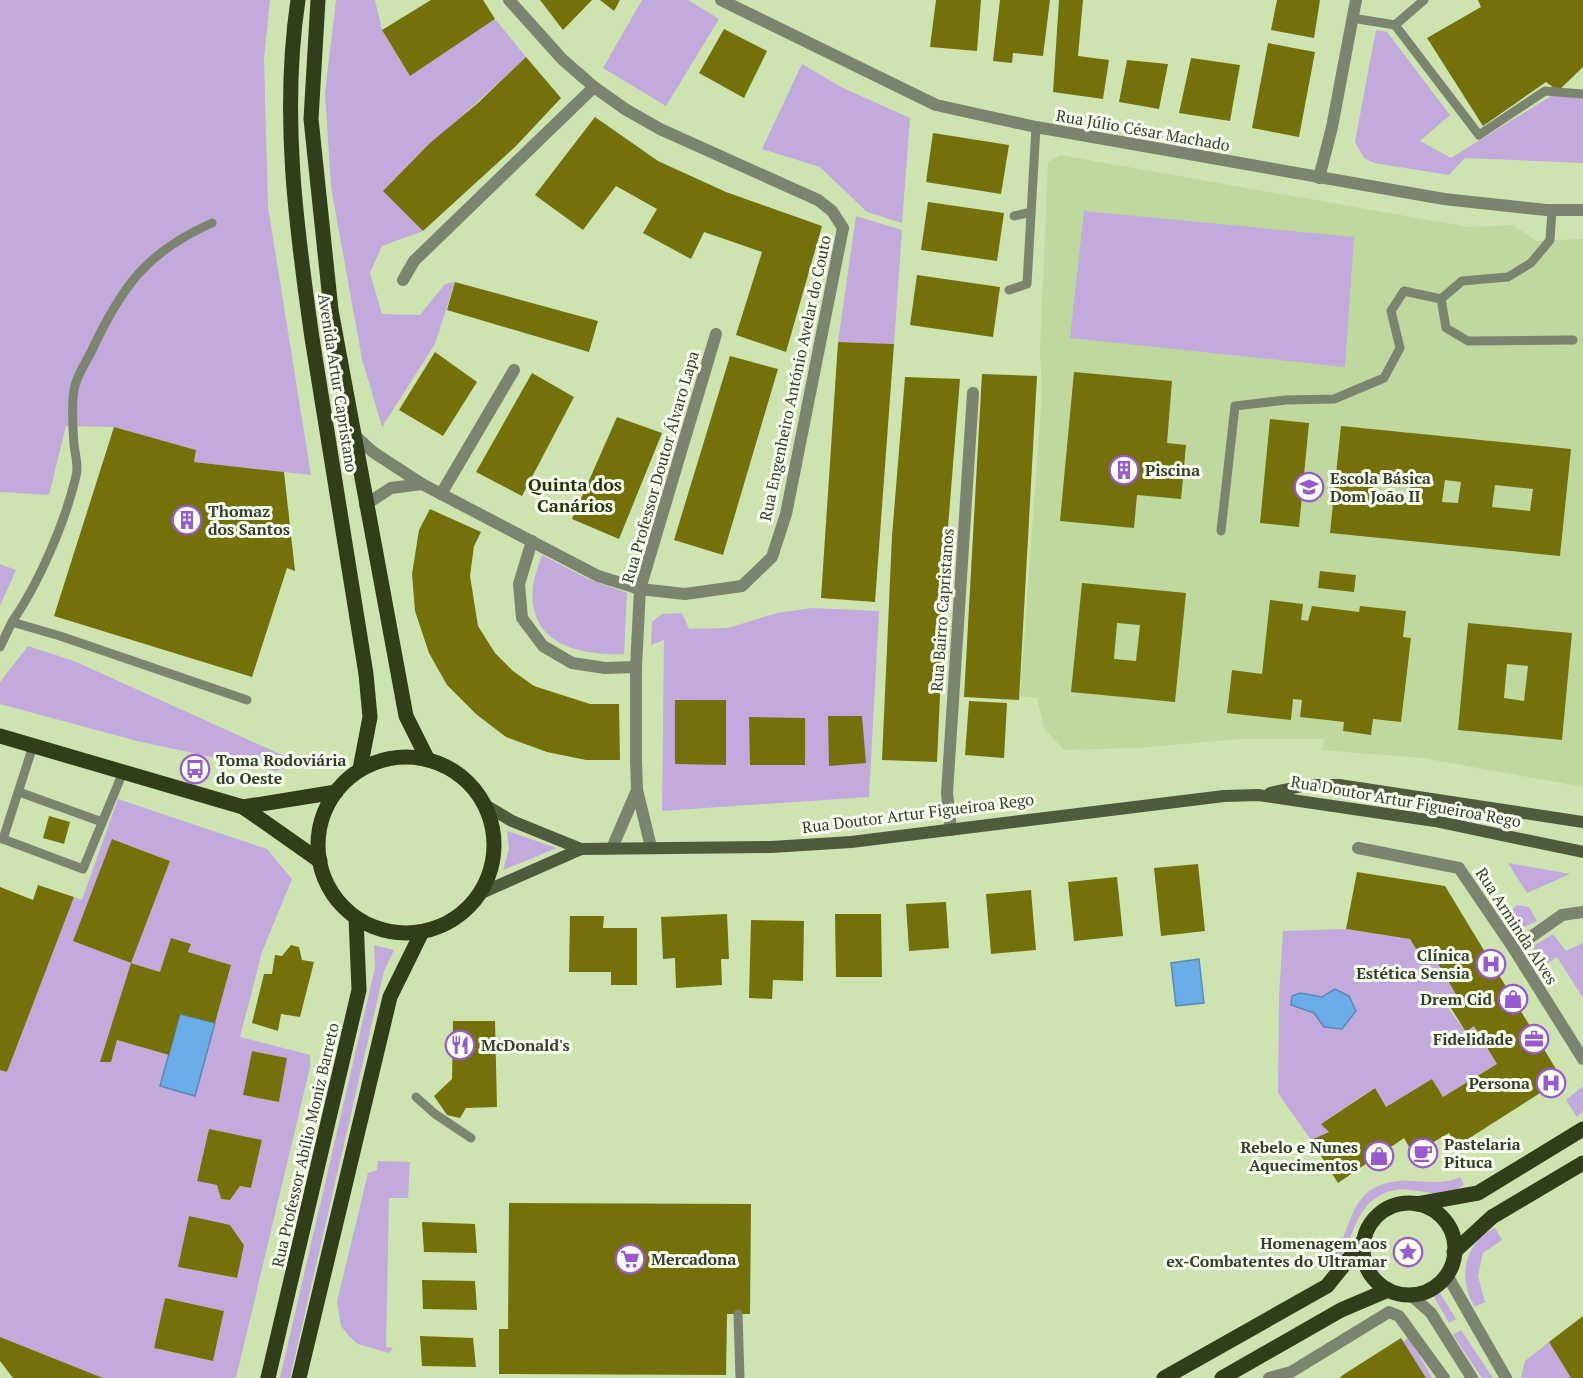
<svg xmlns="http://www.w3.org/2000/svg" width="1583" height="1378" font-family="'PT Serif',serif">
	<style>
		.built { fill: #bfd89e }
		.green { fill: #c3aadc; fill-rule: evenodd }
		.water { fill: #6aace8; stroke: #5a8baf; stroke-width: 1.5 }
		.building { fill: #74710a; fill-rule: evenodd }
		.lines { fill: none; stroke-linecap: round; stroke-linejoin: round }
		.service { stroke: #7b846f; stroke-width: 9 }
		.pedestrian { stroke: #7b846f; stroke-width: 12 }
		.minor { stroke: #7b846f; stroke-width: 12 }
		.secondary { stroke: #4e5b3d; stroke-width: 12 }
		.primary { stroke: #303e19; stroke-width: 15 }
		.labels { text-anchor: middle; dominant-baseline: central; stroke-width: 6; stroke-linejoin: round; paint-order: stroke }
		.street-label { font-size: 16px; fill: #353e29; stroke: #f7feef }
		.poi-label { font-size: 16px; font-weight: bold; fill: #353e29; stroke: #f7feef; text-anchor: start }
		.neighbourhood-label { font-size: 18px; font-weight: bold; fill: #233304; stroke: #f7feef }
	</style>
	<rect width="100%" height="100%" fill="#cde4b1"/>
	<path class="built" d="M1060 155 1468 227 1513 225 1536 241 1583 239V787L1423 758 1322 750 1324 739H1240L1138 748 1064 750 1044 728 1037 698 1020 696 1042 392 1040 351 1048 162Z"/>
	<g class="green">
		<path d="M0 0H270L264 59 268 207 311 475 194 462 196 450 114 427 66 426 49 495 0 492Z"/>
		<path d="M336 0H375L382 30 410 76 495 19 526 57C479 102 429 144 384 190L423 231 382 246 370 273 382 314 420 315 445 284 455 282 435 344 382 427 362 359 331 187 325 93Z"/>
		<path d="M642 0H688L719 19 666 106 603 68Z"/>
		<path d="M1376 30 1387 32 1450 115 1420 141 1451 158 1551 96 1583 97V163L1465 158 1449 175 1374 163 1364 158 1355 142Z"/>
		<path d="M802 64 843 88 910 118 902 223 867 212 820 167 762 149Z"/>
		<path d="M1084 211 1354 237 1345 367 1070 338Z"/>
		<path d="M856 216 902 230 894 344 838 342Z"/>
		<path d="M542 555 588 579 627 593 624 654C580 656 527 644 533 587 534 576 539 565 542 555Z"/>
		<path d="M0 564 16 570 0 606Z"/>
		<path d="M812 608 879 611 869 797 662 811 664 640 651 645 652 622 662 614 682 613 689 629 728 628 777 613Z"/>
		<path d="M28 646 74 661 300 763 276 771 137 741 0 704V682Z"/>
		<path d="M118 799 267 849 292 879 262 952 240 1037 310 1055V1067L236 1378H103L0 1337V1070L7 1072 74 897 82 900ZM113 839 170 861 131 962 75 941ZM191 944 188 952 231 965 195 1096 160 1086 169 1055 117 1040 101 1062 131 963 160 972ZM252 1051 287 1058 279 1102 244 1095ZM209 1130 262 1140 251 1188 240 1186 230 1200 221 1199 217 1185 197 1180ZM230 1225 244 1244 236 1278 179 1267ZM165 1298 224 1311 213 1361 154 1348Z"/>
		<path d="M507 831 557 848 503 870 509 849Z"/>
		<path d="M1508 863 1570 874 1527 893Z"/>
		<path d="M1517 905 1529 907 1537 921 1520 929 1513 925 1506 916Z"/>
		<path d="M1346 929 1410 939 1426 965 1436 960 1458 998 1448 1008 1466 1032 1474 1026 1497 1064 1443 1097 1432 1079 1386 1107 1374 1088 1322 1123 1329 1132 1311 1140 1278 1093 1279 998 1283 931Z"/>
		<path d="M1553 934 1566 951 1583 943V998L1557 957 1540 968 1532 956 1535 945Z"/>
		<path d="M374 945 394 950 384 971 290 1378H280L375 968Z"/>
		<path d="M1583 1086V1111L1577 1117 1566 1100Z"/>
		<path d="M378 1161 410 1162 408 1198H389L386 1347 393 1348 389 1353 358 1344 349 1336 341 1326 337 1302 368 1173 377 1170Z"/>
		<path d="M1460 1177 1464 1185C1460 1187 1453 1193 1448 1194 1424 1195 1402 1182 1379 1196 1349 1213 1354 1253 1327 1271L1322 1264C1327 1260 1333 1257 1336 1251 1352 1227 1350 1192 1387 1183 1412 1176 1436 1188 1460 1177Z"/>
		<path d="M1495 1228 1502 1240 1483 1253 1478 1276 1485 1302 1475 1307C1458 1280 1463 1243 1495 1228Z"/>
		<path d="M1440 1293 1456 1319 1449 1323 1434 1297Z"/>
		<path d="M1461 1330 1493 1378H1482L1453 1335Z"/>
		<path d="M1409 1337 1432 1378H1426L1403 1342Z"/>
		<path d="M1549 1342 1571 1378H1521L1525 1361Z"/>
	</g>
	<g class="water">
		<path d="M1199 959 1204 1003 1176 1006 1171 963Z"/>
		<path d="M1335 989 1349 996 1356 1011 1342 1029 1324 1027 1314 1013 1291 1005 1292 996 1300 993 1322 997Z"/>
		<path d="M180 1014 215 1023 195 1096 160 1086Z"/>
	</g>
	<g class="building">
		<path d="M431 0H483L495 19 410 76 382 30Z"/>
		<path d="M540 0H592L563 30Z"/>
		<path d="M600 0H620L614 11Z"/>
		<path d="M936 0H981L977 51 930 47Z"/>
		<path d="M1000 0H1050L1043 56 1013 53 1012 63 993 61Z"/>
		<path d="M1059 0H1083L1078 56 1109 60 1103 99 1053 92Z"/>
		<path d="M1277 0H1320L1314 38 1271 30Z"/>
		<path d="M1478 0H1583V67L1558 91 1546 82 1483 126 1427 38 1481 7Z"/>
		<path d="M724 29 767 51 744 98 699 73Z"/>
		<path d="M1268 43 1315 52 1299 137 1252 128Z"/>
		<path d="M526 57 561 98 516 146 423 231 383 191 430 143 478 103Z"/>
		<path d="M1191 58 1240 65 1230 121 1179 113Z"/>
		<path d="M1127 60 1168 64 1159 109 1119 102Z"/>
		<path d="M595 117 658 161 726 192 822 226 786 352 736 335 762 252 704 232 691 259 643 233 657 209 616 186 583 230 535 195Z"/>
		<path d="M933 133 1009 145 1001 194 926 182Z"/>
		<path d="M928 202 1004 213 997 261 921 250Z"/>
		<path d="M917 275 1000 287 993 337 910 325Z"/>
		<path d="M455 282 598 321 589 352 447 310Z"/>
		<path d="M838 342 894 344 875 602 821 598Z"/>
		<path d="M435 352 477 382 443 436 399 410Z"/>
		<path d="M730 356 778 369 723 555 674 540Z"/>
		<path d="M1074 372 1172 381 1167 443 1186 445 1181 499 1137 495 1134 528 1060 521Z"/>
		<path d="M532 373 574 397 522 496 476 472Z"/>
		<path d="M982 374 1037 376 1019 700 964 697Z"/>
		<path d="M905 377 960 379 947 539 937 762 882 760 892 536Z"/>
		<path d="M617 417 662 433 619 539 572 519Z"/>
		<path d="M1270 419 1309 423 1299 527 1260 523Z"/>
		<path d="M1341 426 1571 449 1560 556 1330 533ZM1374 474 1411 478 1410 498 1372 494ZM1445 480 1461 482 1458 503 1442 502ZM1495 485 1533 489 1530 511 1492 507Z"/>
		<path d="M114 427 196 450 194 462 284 472 295 571 287 568 252 677 54 616Z"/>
		<path d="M430 509 481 532 474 546 470 576 478 626 495 653 513 671 534 686 590 704H619L620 760H586L547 752 506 737 476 714 447 685 429 653 415 611 412 574 419 530Z"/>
		<path d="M1320 571 1356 575 1354 592 1318 588Z"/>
		<path d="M1082 583 1186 593 1175 702 1071 692ZM1117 623 1140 625 1136 661 1114 659Z"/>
		<path d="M1270 600 1303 604 1301 620 1308 621 1312 606 1359 612 1360 606 1406 611 1403 637 1411 638 1401 722 1373 719 1371 735 1343 731 1344 722 1300 717 1302 700 1293 699 1291 720 1227 713 1232 670 1262 674Z"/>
		<path d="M1468 623 1572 633 1562 740 1458 730ZM1507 664 1528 666 1524 701 1504 698Z"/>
		<path d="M675 700H726V765L675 764Z"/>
		<path d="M969 701 1007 703 1004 758 965 755Z"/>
		<path d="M828 716H862L866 763 829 766Z"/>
		<path d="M749 717 805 718V765H750Z"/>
		<path d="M49 816 70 822 64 844 43 838Z"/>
		<path d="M112 839 170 861 131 963 73 941Z"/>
		<path d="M1198 864 1205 931 1161 936 1154 868Z"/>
		<path d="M1357 872 1445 886 1562 1079 1457 1146 1449 1133 1413 1154 1404 1138 1338 1183 1311 1140 1329 1132 1321 1124 1375 1088 1386 1107 1432 1079 1443 1097 1497 1064 1474 1026 1466 1032 1449 1005 1458 998 1436 960 1426 965 1410 939 1346 929Z"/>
		<path d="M1117 877 1123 936 1074 941 1068 882Z"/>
		<path d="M38 885 74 897 7 1072 0 1070V887L33 900Z"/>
		<path d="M1031 890 1036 950 991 954 986 894Z"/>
		<path d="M946 902 949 948 909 951 906 904Z"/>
		<path d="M727 914 729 959H721L722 985 676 988 675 958 663 959 661 917Z"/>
		<path d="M835 914H881L882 977H836Z"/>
		<path d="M570 916H604L603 928H637V985H611V972H569Z"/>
		<path d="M751 920 804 921 803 981 773 980 772 999 749 998Z"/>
		<path d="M171 938 191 944 188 952 231 965 215 1023 180 1014 169 1055 117 1040 111 1062H100L131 963 160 972Z"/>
		<path d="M291 945 299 947 302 960 314 962 300 1017 281 1014 278 1031 252 1023 264 974H272L275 955 282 956Z"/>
		<path d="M453 1021H495L497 1107 466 1108 460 1118 447 1115 434 1096 452 1079Z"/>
		<path d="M252 1051 287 1058 279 1102 243 1095Z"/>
		<path d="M209 1129 262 1140 251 1188 240 1186 230 1200 221 1199 217 1185 197 1181Z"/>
		<path d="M509 1203 751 1204 750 1314H727L726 1375 499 1374V1329H508Z"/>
		<path d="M189 1216 230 1225 244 1245 237 1278 178 1267Z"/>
		<path d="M422 1222 475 1224 477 1253 424 1252Z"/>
		<path d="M422 1280 475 1281 477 1310 423 1309Z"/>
		<path d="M165 1298 224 1311 213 1361 154 1348Z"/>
		<path d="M1583 1316V1378H1571L1549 1342Z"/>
		<path d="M420 1336 473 1338 476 1367 422 1366Z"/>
		<path d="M0 1337 103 1378H13L0 1361Z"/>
		<path d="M1401 1338 1426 1378H1339L1346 1373Z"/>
	</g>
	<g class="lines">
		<g class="service">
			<path d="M1352 18 1395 25 1424 0"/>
			<path d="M1395 25 1479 135 1545 91 1583 94"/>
			<path d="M1552 210 1550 240 1531 263 1508 277 1462 281 1441 299 1446 328 1468 341 1573 340"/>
			<path d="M1014 216 1031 212"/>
			<path d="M1009 290 1027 284 1036 127"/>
			<path d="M1221 531 1235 406 1286 400 1334 399 1384 378 1400 348 1391 311 1404 291 1441 299"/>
			<path d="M12 622C39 583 65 523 76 476 79 467 75 454 74 445 73 427 71 407 74 390 76 376 87 361 93 348 122 286 148 251 212 223"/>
			<path d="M0 647 12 622 60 636 247 700"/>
			<path d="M19 792 102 822"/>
			<path d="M0 838 83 869 123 772"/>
			<path d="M3 839 33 746"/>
			<path d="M416 1097 435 1114 471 1138"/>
			<path d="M738 1314 740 1378"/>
		</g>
		<path class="pedestrian" d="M1269 1378 1291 1372 1389 1312 1399 1316 1444 1378"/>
		<g class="minor">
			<path d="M721 0 936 105 1036 127 1444 199 1546 210H1583"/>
			<path d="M1319 178 1332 127 1356 0"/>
			<path d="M403 280 414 261 594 87"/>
			<path d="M353 434 373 452 422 484 598 576 640 589 685 594 742 586 772 557 786 514 843 228 832 211 818 200 660 129 625 109 594 87 562 59 509 0"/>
			<path d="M441 494 514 370"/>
			<path d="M365 505 391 488 422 484"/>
			<path d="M532 541 519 584 522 618 543 646 572 663 605 668 636 667"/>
			<path d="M951 830 947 793 973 393"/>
			<path d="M651 847 637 790 636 760V667L640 589 716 334"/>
			<path d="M612 848 637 790"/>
			<path d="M1358 848 1459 868 1514 949 1583 1059"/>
			<path d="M1514 949 1562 915 1583 912"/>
			<path d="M1447 1275 1506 1378"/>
			<path d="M1411 1295 1431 1313 1472 1378"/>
		</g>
		<g class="secondary">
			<path d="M1270 793 1307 785H1339L1583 822"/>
			<path d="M485 805 512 821 581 849"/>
			<path d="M479 894 581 849 771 847 851 842 1224 796 1258 795 1435 821 1583 852"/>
		</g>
		<g class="primary">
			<path d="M298 0C281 113 296 226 312 338 329 450 349 562 366 674L370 717 360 769"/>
			<path d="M318 0 311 119 331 310 406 716 428 760"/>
			<path d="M0 736 243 807 320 861"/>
			<circle cx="406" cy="845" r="88"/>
			<path d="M243 807 336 792"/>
			<circle cx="1409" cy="1249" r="46"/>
			<path d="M1417 1204 1478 1193 1583 1129"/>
			<path d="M1454 1252 1492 1217 1583 1163"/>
			<path d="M268 1378 359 990 356 918"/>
			<path d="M299 1378 390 997 422 932"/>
			<path d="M1164 1378 1327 1286 1364 1240"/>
			<path d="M1222 1378 1341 1310 1388 1290"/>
		</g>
	</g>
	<defs>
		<g id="building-ring" transform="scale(1.5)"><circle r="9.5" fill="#f7feef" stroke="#9a59cf" stroke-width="1.5"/><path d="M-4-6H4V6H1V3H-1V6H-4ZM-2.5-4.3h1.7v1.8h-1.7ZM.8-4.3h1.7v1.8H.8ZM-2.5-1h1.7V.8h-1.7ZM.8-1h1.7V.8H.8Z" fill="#9a59cf"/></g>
		<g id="school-ring" transform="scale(1.5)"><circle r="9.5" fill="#f7feef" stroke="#9a59cf" stroke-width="1.5"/><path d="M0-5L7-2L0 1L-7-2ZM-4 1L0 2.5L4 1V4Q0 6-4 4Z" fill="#9a59cf"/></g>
		<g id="bus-ring" transform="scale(1.5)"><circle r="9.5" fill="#f7feef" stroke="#9a59cf" stroke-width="1.5"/><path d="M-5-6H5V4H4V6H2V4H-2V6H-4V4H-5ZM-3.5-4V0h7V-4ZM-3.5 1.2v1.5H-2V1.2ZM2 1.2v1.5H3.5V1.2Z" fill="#9a59cf"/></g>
		<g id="hospital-ring" transform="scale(1.5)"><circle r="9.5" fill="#f7feef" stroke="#9a59cf" stroke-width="1.5"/><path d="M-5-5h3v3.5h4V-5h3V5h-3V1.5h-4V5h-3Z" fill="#9a59cf"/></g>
		<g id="shop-ring" transform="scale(1.5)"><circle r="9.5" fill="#f7feef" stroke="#9a59cf" stroke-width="1.5"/><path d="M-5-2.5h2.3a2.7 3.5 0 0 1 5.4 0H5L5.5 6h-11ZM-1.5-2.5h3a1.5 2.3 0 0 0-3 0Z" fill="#9a59cf"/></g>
		<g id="office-ring" transform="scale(1.5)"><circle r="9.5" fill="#f7feef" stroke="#9a59cf" stroke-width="1.5"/><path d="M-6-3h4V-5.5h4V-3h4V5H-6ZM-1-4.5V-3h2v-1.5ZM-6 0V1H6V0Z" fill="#9a59cf"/></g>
		<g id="restaurant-ring" transform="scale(1.5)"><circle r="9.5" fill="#f7feef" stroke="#9a59cf" stroke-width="1.5"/><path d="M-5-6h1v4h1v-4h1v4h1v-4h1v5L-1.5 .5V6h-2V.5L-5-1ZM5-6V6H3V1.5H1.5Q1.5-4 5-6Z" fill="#9a59cf"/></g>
		<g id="cafe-ring" transform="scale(1.5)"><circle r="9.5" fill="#f7feef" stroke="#9a59cf" stroke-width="1.5"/><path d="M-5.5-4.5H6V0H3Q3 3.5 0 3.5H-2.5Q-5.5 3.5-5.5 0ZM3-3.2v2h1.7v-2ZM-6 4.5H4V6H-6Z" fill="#9a59cf"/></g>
		<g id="sight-ring" transform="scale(1.5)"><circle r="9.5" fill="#f7feef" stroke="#9a59cf" stroke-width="1.5"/><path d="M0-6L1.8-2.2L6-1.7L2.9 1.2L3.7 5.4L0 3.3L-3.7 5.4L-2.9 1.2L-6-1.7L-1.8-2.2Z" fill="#9a59cf"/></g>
		<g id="supermarket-ring" transform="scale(1.5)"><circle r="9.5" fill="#f7feef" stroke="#9a59cf" stroke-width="1.5"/><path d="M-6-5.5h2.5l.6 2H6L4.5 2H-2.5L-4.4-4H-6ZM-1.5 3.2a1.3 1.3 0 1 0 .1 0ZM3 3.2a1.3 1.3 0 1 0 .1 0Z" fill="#9a59cf"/></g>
	</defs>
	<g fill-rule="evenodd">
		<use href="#building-ring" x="1124" y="470"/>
		<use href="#school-ring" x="1309" y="487"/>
		<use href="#building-ring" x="187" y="520"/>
		<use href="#bus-ring" x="195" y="769"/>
		<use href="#hospital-ring" x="1491" y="964"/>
		<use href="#shop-ring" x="1513" y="999"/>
		<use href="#office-ring" x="1534" y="1039"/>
		<use href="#restaurant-ring" x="460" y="1045"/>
		<use href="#hospital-ring" x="1551" y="1083"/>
		<use href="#cafe-ring" x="1423" y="1153"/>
		<use href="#shop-ring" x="1379" y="1156"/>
		<use href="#sight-ring" x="1408" y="1252"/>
		<use href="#supermarket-ring" x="630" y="1259"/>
	</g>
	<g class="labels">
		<g class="street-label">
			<text transform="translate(1143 130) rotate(10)">Rua Júlio César Machado</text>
			<text transform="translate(795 378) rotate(-78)">Rua Engenheiro António Avelar do Couto</text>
			<text transform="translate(338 383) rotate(81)">Avenida Artur Capristano</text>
			<text transform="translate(660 467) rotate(-74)">Rua Professor Doutor Álvaro Lapa</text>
			<text transform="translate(942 610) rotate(-86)">Rua Bairro Capristanos</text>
			<text transform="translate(1406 801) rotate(10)">Rua Doutor Artur Figueiroa Rego</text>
			<text transform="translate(918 813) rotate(-7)">Rua Doutor Artur Figueiroa Rego</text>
			<text transform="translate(1517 926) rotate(57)">Rua Arminda Alves</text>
			<text transform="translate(305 1145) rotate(-77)">Rua Professor Abílio Moniz Barreto</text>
		</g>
		<g class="poi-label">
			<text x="1145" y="470">Piscina</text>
			<text x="1330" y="478">Escola Básica<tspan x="1330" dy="18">Dom João II</tspan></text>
			<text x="208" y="511">Thomaz<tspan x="208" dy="18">dos Santos</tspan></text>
			<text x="216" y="760">Toma Rodoviária<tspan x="216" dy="18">do Oeste</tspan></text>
			<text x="1470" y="955" text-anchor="end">Clínica<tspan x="1470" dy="18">Estética Sensia</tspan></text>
			<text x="1492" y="999" text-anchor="end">Drem Cid</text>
			<text x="1513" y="1039" text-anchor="end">Fidelidade</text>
			<text x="481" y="1045">McDonald's</text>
			<text x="1530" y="1083" text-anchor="end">Persona</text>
			<text x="1444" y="1144">Pastelaria<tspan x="1444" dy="18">Pituca</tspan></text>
			<text x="1358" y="1147" text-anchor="end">Rebelo e Nunes<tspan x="1358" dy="18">Aquecimentos</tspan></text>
			<text x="1387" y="1243" text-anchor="end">Homenagem aos<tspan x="1387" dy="18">ex-Combatentes do Ultramar</tspan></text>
			<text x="651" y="1259">Mercadona</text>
		</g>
		<g class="neighbourhood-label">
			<text x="575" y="484">Quinta dos<tspan x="575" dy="21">Canários</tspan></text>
		</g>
	</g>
</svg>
